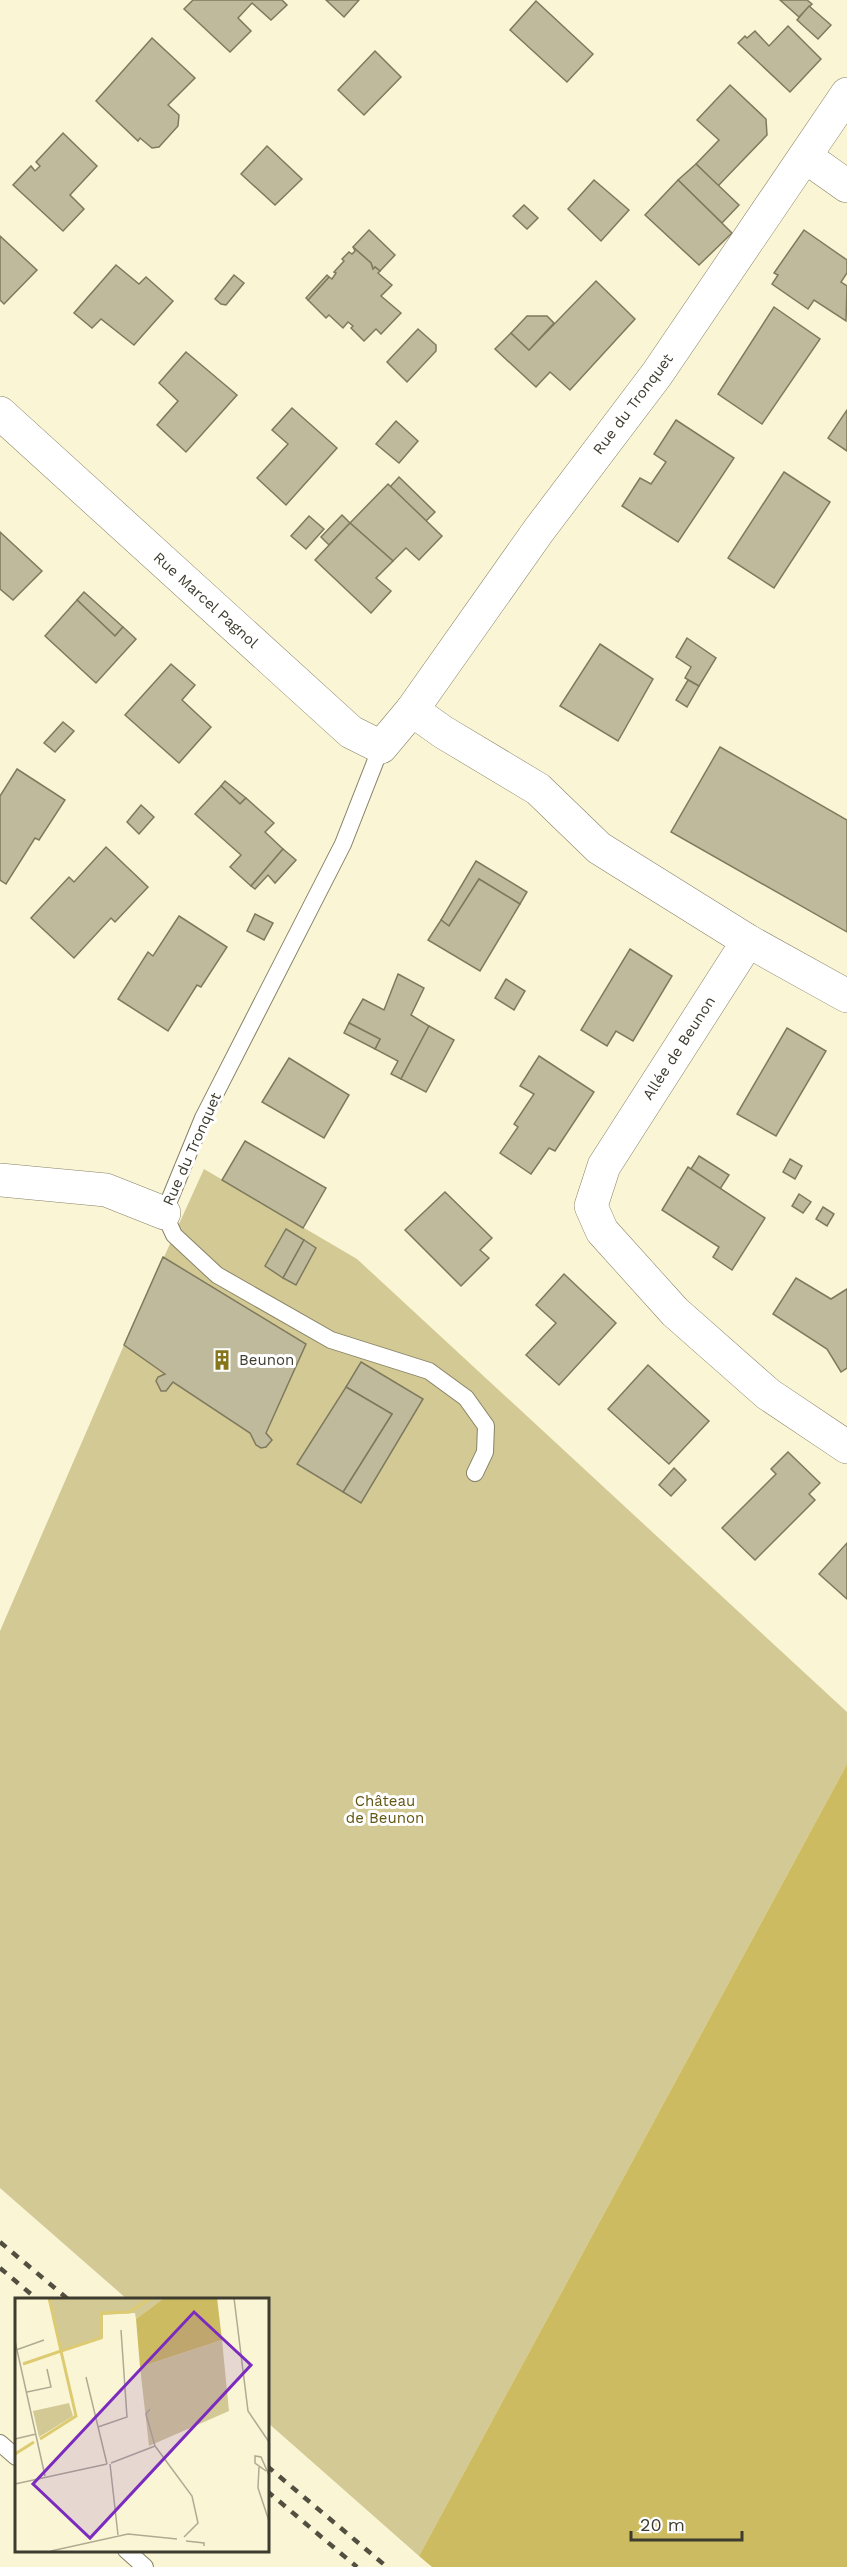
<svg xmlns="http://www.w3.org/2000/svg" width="847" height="2567" font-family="'Work Sans',sans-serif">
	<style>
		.green { fill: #d3c995 }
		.forest { fill: #ccbb61 }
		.building { fill: #bfba9b; stroke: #7f7a5d; stroke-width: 1.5 }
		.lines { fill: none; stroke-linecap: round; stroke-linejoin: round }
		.lane-casing { stroke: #878266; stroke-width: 18 }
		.street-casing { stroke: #878266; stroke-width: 34 }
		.lane { stroke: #fff; stroke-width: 16 }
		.street { stroke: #fff; stroke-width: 33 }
		.rail { stroke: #524f40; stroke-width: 4.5; stroke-dasharray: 8 8; stroke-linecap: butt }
		.labels { text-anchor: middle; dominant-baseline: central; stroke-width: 6; stroke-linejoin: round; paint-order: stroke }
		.street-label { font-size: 15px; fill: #3e3c2f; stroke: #fff }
		.poi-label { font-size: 15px; fill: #3e3c2f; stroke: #fff; text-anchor: start }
		.park-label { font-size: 15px; fill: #635612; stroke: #fff }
		.inset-river { fill: none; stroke: #ddcb72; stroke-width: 3 }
		.inset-road { fill: none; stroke: #afab93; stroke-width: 1.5 }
		.view { fill: #7b2cbf; fill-opacity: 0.15; stroke: #7b2cbf; stroke-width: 3 }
		.inset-edge { fill: none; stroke: #3e3c2f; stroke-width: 3 }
	</style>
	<rect width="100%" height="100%" fill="#faf5d5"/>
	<path class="green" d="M204 1169 357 1259 847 1712V1764L419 2556 267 2422V2300H128L0 2188V1631L124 1345Z"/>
	<path class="forest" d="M847 1764V2567H432L419 2556Z"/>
	<g class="building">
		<path d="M193 0H282L287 5 271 20 252 3 238 18 251 31 230 52 184 9Z"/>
		<path d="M326 0H359L344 17Z"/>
		<path d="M780 0H807L812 4 799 17Z"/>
		<path d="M536 1 593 54 567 82 510 30Z"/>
		<path d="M809 6 831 25 818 39 797 20Z"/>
		<path d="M788 26 821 59 790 92 738 43 745 36 747 38 755 31 769 46Z"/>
		<path d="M152 38 195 78 168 105 179 115 178 126 159 147 152 148 140 138 138 141 96 101Z"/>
		<path d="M375 51 401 77 364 115 338 90Z"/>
		<path d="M730 85 766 119 767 135 718 186 696 164 719 140 697 120Z"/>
		<path d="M63 133 97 166 70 195 84 209 63 231 13 185 31 166 35 171 40 166 36 162Z"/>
		<path d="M267 146 302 179 275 205 241 174Z"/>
		<path d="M696 164 739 205 722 223 678 180Z"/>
		<path d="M594 180 629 210 601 241 568 209Z"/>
		<path d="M678 180 732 233 699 265 645 215Z"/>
		<path d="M524 205 538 218 527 229 513 216Z"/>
		<path d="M369 230 395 255 380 271 375 267 373 269 371 263 353 247Z"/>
		<path d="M804 230 847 260V273L841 282 847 286 846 321 814 300 808 309 772 284 778 275 774 273Z"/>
		<path d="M0 236 37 270 4 304 0 300Z"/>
		<path d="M353 247 371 263 373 269 375 267 380 271 378 273 392 285 381 296 401 313 381 334 376 329 364 341 351 328 353 326 348 322 343 328 329 315 326 318 308 300 329 277 332 279 336 273 334 272 344 261 342 259 349 252 352 254 355 251Z"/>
		<path d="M116 265 139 284 146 277 173 301 134 345 101 319 92 328 74 313Z"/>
		<path d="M234 275 244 283 226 305 221 304 215 299Z"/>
		<path d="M327 275 329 277 308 300 306 298Z"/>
		<path d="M596 281 635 319 570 390 550 372 536 387 495 349 511 333 529 350Z"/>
		<path d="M774 307 820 339 762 424 718 394Z"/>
		<path d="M527 316H547L554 323 529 350 511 333Z"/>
		<path d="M418 329 436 345V351L407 382 387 362Z"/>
		<path d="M186 352 237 395 186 452 157 425 178 401 159 383Z"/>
		<path d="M292 408 337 448 286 505 257 478 288 444 272 430Z"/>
		<path d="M847 410V451L828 438Z"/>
		<path d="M676 420 734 458 678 542 622 506 640 478 651 484 666 462 654 454Z"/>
		<path d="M396 421 418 441 399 463 376 444Z"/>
		<path d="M784 472 830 502 774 588 728 558Z"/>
		<path d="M399 477 435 512 426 521 390 487Z"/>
		<path d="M388 484 442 536 419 560 406 548 393 561 350 523Z"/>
		<path d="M342 515 350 523 329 545 321 537Z"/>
		<path d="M309 516 324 529 306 549 291 536Z"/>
		<path d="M350 523 393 561 376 578 391 591 371 613 315 560Z"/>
		<path d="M0 532 42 571 13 600 0 589Z"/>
		<path d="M84 592 123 627 115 636 77 600Z"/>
		<path d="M77 600 115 636 123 627 136 639 96 683 45 636Z"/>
		<path d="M687 638 716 658 699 686 685 678 691 667 676 657Z"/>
		<path d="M600 644 653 679 618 741 560 706Z"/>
		<path d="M171 664 195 685 182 700 211 727 179 763 125 715Z"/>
		<path d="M688 680 699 686 687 707 676 700Z"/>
		<path d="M63 722 74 731 55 752 44 743Z"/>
		<path d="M720 747 847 820V932L671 832Z"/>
		<path d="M17 769 65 800 39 840 35 838 6 884 0 880V796Z"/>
		<path d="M225 781 246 798 240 804 221 786Z"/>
		<path d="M221 786 240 804 246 798 274 823 265 832 283 849 251 886 230 867 241 855 195 814Z"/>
		<path d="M141 805 154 817 139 834 127 822Z"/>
		<path d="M106 847 148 887 115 922 111 918 74 958 31 918 69 877 74 882Z"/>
		<path d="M283 849 296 860 275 883 268 875 255 889 251 886Z"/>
		<path d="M476 861 527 892 520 904 479 879 449 926 441 920Z"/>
		<path d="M479 879 520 904 480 971 428 940 441 920 449 926Z"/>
		<path d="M255 914 273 923 264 940 247 931Z"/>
		<path d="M179 916 227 947 201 987 197 985 168 1031 118 999 148 952 153 956Z"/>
		<path d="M630 949 672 976 633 1041 616 1031 607 1046 581 1030Z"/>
		<path d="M398 974 424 988 411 1015 429 1026 401 1079 391 1074 398 1061 375 1049 380 1039 349 1023 363 999 384 1010Z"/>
		<path d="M506 979 525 991 514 1010 495 998Z"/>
		<path d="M349 1023 380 1039 375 1049 344 1033Z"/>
		<path d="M429 1026 454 1040 426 1092 401 1079Z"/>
		<path d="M787 1028 826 1051 776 1136 737 1114Z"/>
		<path d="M539 1056 594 1092 555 1151 549 1148 531 1174 500 1153 518 1127 514 1124 534 1094 520 1086Z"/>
		<path d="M289 1058 349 1095 324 1138 262 1102Z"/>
		<path d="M245 1141 326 1188 303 1228 222 1180Z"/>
		<path d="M699 1156 729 1175 720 1189 691 1169Z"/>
		<path d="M790 1159 802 1166 795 1179 783 1172Z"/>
		<path d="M688 1167 765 1218 732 1270 713 1257 719 1247 662 1210Z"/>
		<path d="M445 1192 492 1238 480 1250 489 1258 461 1286 405 1230Z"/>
		<path d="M799 1194 811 1202 803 1213 792 1206Z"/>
		<path d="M823 1207 834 1214 827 1226 816 1219Z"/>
		<path d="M286 1229 304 1240 283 1278 265 1266Z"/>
		<path d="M304 1240 316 1248 296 1285 283 1278Z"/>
		<path d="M163 1257 306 1344 266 1433 272 1440 266 1447 261 1448 256 1445 250 1433 173 1382 166 1391H161L156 1381 158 1377 165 1374 124 1345Z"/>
		<path d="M564 1274 616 1323 559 1385 526 1355 556 1323 536 1305Z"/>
		<path d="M796 1278 831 1299 847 1289V1368L841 1372 827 1349 773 1314Z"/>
		<path d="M361 1362 423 1399 361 1503 343 1492 392 1414 346 1387Z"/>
		<path d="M648 1365 709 1421 669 1464 608 1409Z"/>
		<path d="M346 1387 392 1414 343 1492 297 1464Z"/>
		<path d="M788 1452 820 1483 809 1494 815 1500 755 1560 722 1528 776 1474 771 1469Z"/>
		<path d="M674 1468 686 1480 671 1496 659 1485Z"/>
		<path d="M847 1543V1599L819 1574Z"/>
	</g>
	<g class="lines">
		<g class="lane-casing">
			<g id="lane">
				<path d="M381 747 343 844 203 1118 164 1213 174 1235 217 1275 331 1340 429 1371 466 1398 486 1426 485 1452 475 1473"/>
				<path d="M0 2443 16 2457"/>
				<path d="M126 2550 145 2567"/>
			</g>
		</g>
		<g class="street-casing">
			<g id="street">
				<path d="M806 157 847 186"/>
				<path d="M0 413 351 732 381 747 412 710 539 530 657 374 847 94"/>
				<path d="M412 710 443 732 538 789 599 848 748 941 847 996"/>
				<path d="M748 941 604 1166 591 1206 602 1231 675 1312 768 1394 847 1447"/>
				<path d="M0 1180 106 1190 164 1213"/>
			</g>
		</g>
		<use href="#lane" class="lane"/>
		<use href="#street" class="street"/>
		<g class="rail">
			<path d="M0 2242 69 2300"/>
			<path d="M0 2268 38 2300"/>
			<path d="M267 2466 387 2567"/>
			<path d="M267 2491 357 2567"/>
		</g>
	</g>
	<defs>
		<g id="building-bare" transform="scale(1.62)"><path d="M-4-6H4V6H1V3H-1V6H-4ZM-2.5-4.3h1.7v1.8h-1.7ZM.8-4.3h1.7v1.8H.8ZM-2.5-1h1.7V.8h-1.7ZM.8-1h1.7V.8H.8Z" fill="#867619" stroke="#fff" stroke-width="2.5" paint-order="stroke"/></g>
	</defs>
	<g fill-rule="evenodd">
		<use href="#building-bare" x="222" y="1360"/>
	</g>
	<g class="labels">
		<g class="street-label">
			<text transform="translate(633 404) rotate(-53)">Rue du Tronquet</text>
			<text transform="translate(206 600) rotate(42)">Rue Marcel Pagnol</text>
			<text transform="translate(679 1048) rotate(-57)">Allée de Beunon</text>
			<text transform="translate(192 1149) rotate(-66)">Rue du Tronquet</text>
		</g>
		<g class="poi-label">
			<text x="239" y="1360">Beunon</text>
		</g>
		<g class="park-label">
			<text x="385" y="1801">Château<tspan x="385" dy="17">de Beunon</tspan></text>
		</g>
	</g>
	<g transform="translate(15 2298)">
		<rect width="254" height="254" fill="#faf5d5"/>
		<path d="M34 0H149L121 21 120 15 88 17V40L46 53ZM207 42 214 113 134 148 125 69ZM54 105 58 118 24 139 18 113Z" fill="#d3c995"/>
		<path d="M149 0H202L207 42 125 69 121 21Z" fill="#ccbb61"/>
		<path class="inset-river" d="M8 66 46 53 34 0M25 141 61 118 46 53 86 40V15L114 14 136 0M0 156 19 144"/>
		<path class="inset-road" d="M219 0 233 113 254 144M0 43 30 178M1 52 29 42M71 79 92 166M12 94 36 89 32 71M83 129 112 119 106 32M0 141 21 136M140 148 177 198 183 225 169 239M96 165 140 148 131 116 135 111M95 166 103 237M244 169 243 190 254 223M251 173 240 165V158L246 159 254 177M0 186 92 166M171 243 189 245V248M36 253 113 236 162 241"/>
		<path class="view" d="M179 14 236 67 75 240 18 186Z"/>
		<rect width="254" height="254" class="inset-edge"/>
	</g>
	<path d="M631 2531v9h111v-9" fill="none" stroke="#3e3c2f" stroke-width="3"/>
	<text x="640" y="2531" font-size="18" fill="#3e3c2f" stroke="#ffffff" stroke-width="4.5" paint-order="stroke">20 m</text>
</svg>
